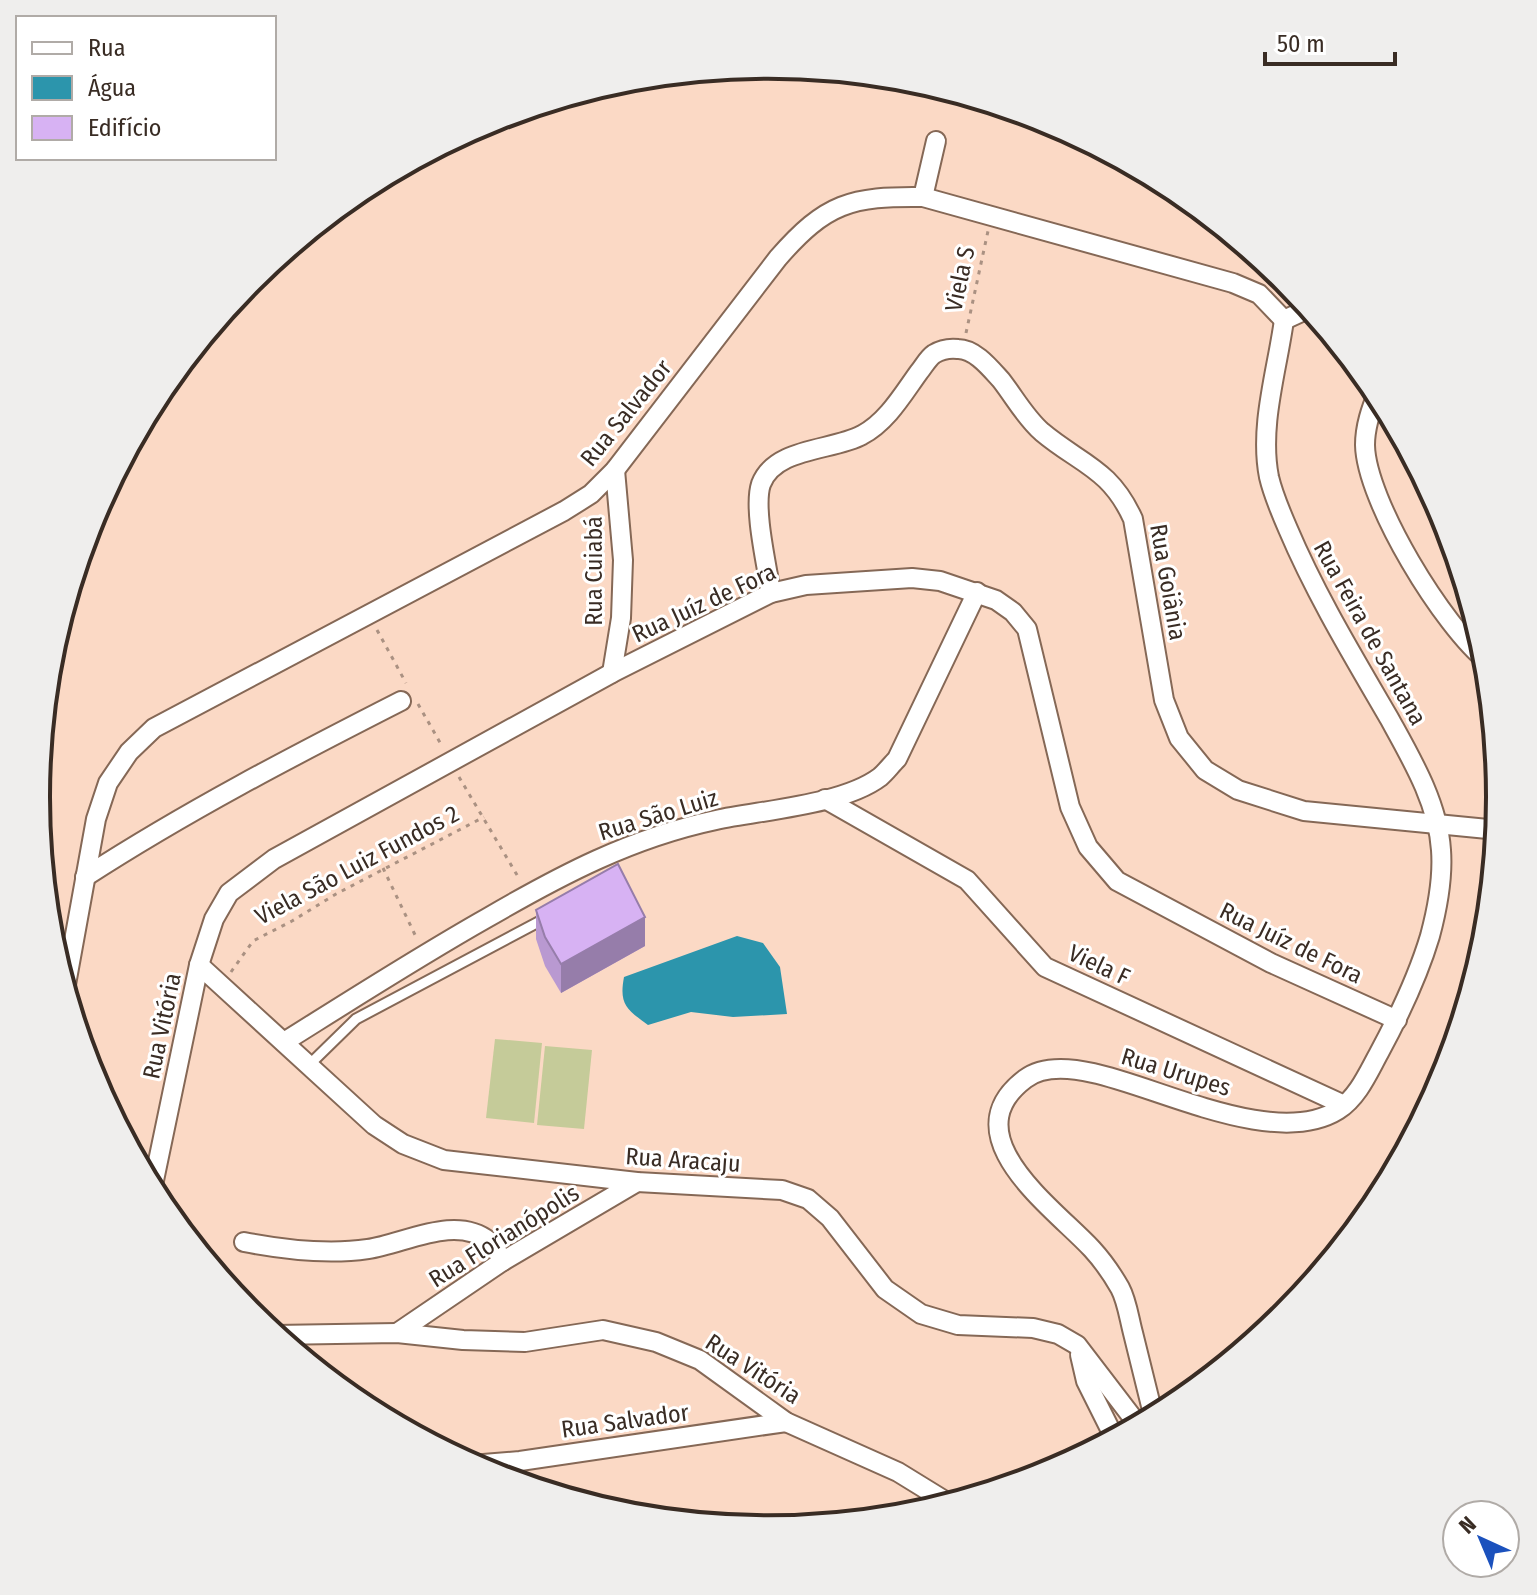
<svg xmlns="http://www.w3.org/2000/svg" width="1537" height="1595" font-family="'Fira Sans Condensed',sans-serif">
	<style>
		.green { fill: #c5cb99 }
		.water { fill: #2c95ac }
		.lines { fill: none; stroke-linecap: round; stroke-linejoin: round }
		.service-casing { stroke: #856856; stroke-width: 13 }
		.minor-casing { stroke: #856856; stroke-width: 22 }
		.path { stroke: #aa9182; stroke-width: 3; stroke-dasharray: 4 6; stroke-linecap: butt }
		.service { stroke: #fff; stroke-width: 9 }
		.minor { stroke: #fff; stroke-width: 18 }
		.wall { fill: #b999d1 }
		.shaded-wall { fill: #967daa }
		.building { fill: #d7b2f3; stroke: #967daa; stroke-width: 2 }
		.labels { text-anchor: middle; dominant-baseline: central; stroke-width: 6; stroke-linejoin: round; paint-order: stroke }
		.street-label { font-size: 24px; fill: #392c24; stroke: #fff }
		.rim { fill: none; stroke: #392c24; stroke-width: 4 }
	</style>
	<rect width="100%" height="100%" fill="#fbd9c5"/>
	<g class="green">
		<path d="M495 1039 542 1043 534 1123 486 1118Z"/>
		<path d="M545 1046 592 1050 584 1129 537 1125Z"/>
	</g>
	<path class="water" d="M737 936 763 943 780 967 787 1014 733 1017 691 1012 648 1025C626 1009 619 1004 624 977Z"/>
	<g class="lines">
		<g class="service-casing">
			<path id="service" d="M309 1065 356 1019 546 918"/>
		</g>
		<g class="minor-casing">
			<g id="minor">
				<path d="M923 197 936 141"/>
				<path d="M1284 320 1310 308"/>
				<path d="M1378 392C1371 409 1365 426 1365 445 1366 501 1444 628 1488 662"/>
				<path d="M771 593C767 566 753 508 761 484 775 447 833 451 862 435 887 422 903 394 919 372 924 366 928 358 934 354 942 349 949 348 958 349 975 349 990 368 1001 380 1015 398 1025 417 1042 432 1080 464 1110 468 1133 519L1164 700 1179 738 1205 770 1238 790 1304 811 1498 830"/>
				<path d="M612 673 621 618 623 560 615 470"/>
				<path d="M825 799 967 880 1045 967 1344 1105"/>
				<path d="M85 877C187 811 293 756 401 701"/>
				<path d="M199 965 374 1125 403 1144 444 1160 637 1182 782 1190 808 1199 830 1218 885 1289 921 1314 958 1325 1033 1328 1058 1334 1077 1345 1139 1426"/>
				<path d="M65 990 96 819 108 783 129 752 154 728 564 511 591 494 615 470 778 258C826 203 851 196 923 197L1233 283 1259 294 1284 320"/>
				<path d="M284 1042C351 1000 418 957 487 918 561 875 631 838 716 820 762 810 843 805 880 777 886 772 891 765 897 759L977 592"/>
				<path d="M152 1190 199 965 214 919 229 893 274 859 612 673 771 593 806 585 912 578 940 581 996 600 1013 612 1027 629 1070 807 1088 847 1117 881 1271 963 1397 1020"/>
				<path d="M244 1242C285 1250 327 1255 368 1249 404 1244 455 1214 489 1241 494 1245 499 1255 503 1261"/>
				<path d="M397 1333 503 1261 637 1182"/>
				<path d="M275 1335 397 1333 463 1340 525 1342 603 1330 656 1342 700 1360 786 1422 898 1472 950 1504"/>
				<path d="M1080 1355 1086 1381 1115 1439"/>
				<path d="M1154 1418C1147 1390 1140 1362 1133 1333 1129 1318 1127 1301 1120 1288 1112 1274 1103 1261 1092 1249 1054 1208 950 1136 1025 1079 1043 1065 1071 1068 1093 1073 1159 1087 1276 1149 1338 1110 1358 1097 1368 1073 1379 1053 1399 1016 1418 976 1430 936 1437 910 1443 877 1441 850 1438 803 1411 758 1389 718 1353 656 1316 595 1288 529 1281 513 1273 494 1269 477 1259 426 1277 371 1284 320"/>
				<path d="M471 1465 520 1461 786 1422"/>
			</g>
		</g>
		<g class="path">
			<path d="M966 333 988 231"/>
			<path d="M377 630 406 683"/>
			<path d="M418 704 442 746"/>
			<path d="M459 777 520 880"/>
			<path d="M383 868 417 939"/>
			<path d="M231 972 253 941 292 921 336 894 484 817"/>
		</g>
		<use href="#service" class="service"/>
		<use href="#minor" class="minor"/>
	</g>
	<path class="wall" d="M536 910 645 946 561 993 545 966 536 939Z"/>
	<path class="shaded-wall" d="M645 917V946L561 993V964Z"/>
	<path class="building" d="M618 864 645 917 561 964 545 937 536 910Z"/>
	<g class="labels">
		<g class="street-label">
			<text transform="translate(960 279) rotate(-78)">Viela S</text>
			<text transform="translate(626 413) rotate(-51)">Rua Salvador</text>
			<text transform="translate(594 571) rotate(-90)">Rua Cuiabá</text>
			<text transform="translate(1168 582) rotate(80)">Rua Goiânia</text>
			<text transform="translate(704 603) rotate(-25)">Rua Juíz de Fora</text>
			<text transform="translate(1370 633) rotate(61)">Rua Feira de Santana</text>
			<text transform="translate(658 815) rotate(-17)">Rua São Luiz</text>
			<text transform="translate(357 865) rotate(-28)">Viela São Luiz Fundos 2</text>
			<text transform="translate(1291 943) rotate(26)">Rua Juíz de Fora</text>
			<text transform="translate(1099 965) rotate(25)">Viela F</text>
			<text transform="translate(162 1026) rotate(-78)">Rua Vitória</text>
			<text transform="translate(1176 1072) rotate(17)">Rua Urupes</text>
			<text transform="translate(683 1160) rotate(4)">Rua Aracaju</text>
			<text transform="translate(504 1236) rotate(-32)">Rua Florianópolis</text>
			<text transform="translate(753 1369) rotate(33)">Rua Vitória</text>
			<text transform="translate(625 1421) rotate(-8)">Rua Salvador</text>
		</g>
	</g>
	<path d="M0 0H1537V1595H0ZM50 797a718 718 0 1 1 1436 0a718 718 0 1 1-1436 0Z" fill="#efeeed" fill-rule="evenodd"/>
	<path class="rim" d="M50 797a718 718 0 1 1 1436 0a718 718 0 1 1-1436 0Z"/>
	<rect x="16" y="16" width="260" height="144" fill="#ffffff" stroke="#b0aba7" stroke-width="2"/>
	<rect x="32" y="42" width="40" height="12" fill="#ffffff" stroke="#b0aba7" stroke-width="2"/>
	<text x="88" y="56" font-size="24" fill="#392c24">Rua</text>
	<rect x="32" y="76" width="40" height="24" fill="#2c95ac" stroke="#b0aba7" stroke-width="2"/>
	<text x="88" y="96" font-size="24" fill="#392c24">Água</text>
	<rect x="32" y="116" width="40" height="24" fill="#d7b2f3" stroke="#b0aba7" stroke-width="2"/>
	<text x="88" y="136" font-size="24" fill="#392c24">Edifício</text>
	<g transform="translate(1481 1539) rotate(316)"><circle r="38" fill="#ffffff" stroke="#b0aba7" stroke-width="2"/>
	<path d="M0-6L14 30L0 20L-14 30Z" fill="#1b51bd"/>
	<text y="-12" font-size="22" font-weight="bold" text-anchor="middle" fill="#392c24">N</text>
	</g>
	<path d="M1265 52v12h130v-12" fill="none" stroke="#392c24" stroke-width="4"/>
	<text x="1277" y="52" font-size="24" fill="#392c24" stroke="#ffffff" stroke-width="6" paint-order="stroke">50 m</text>
</svg>
